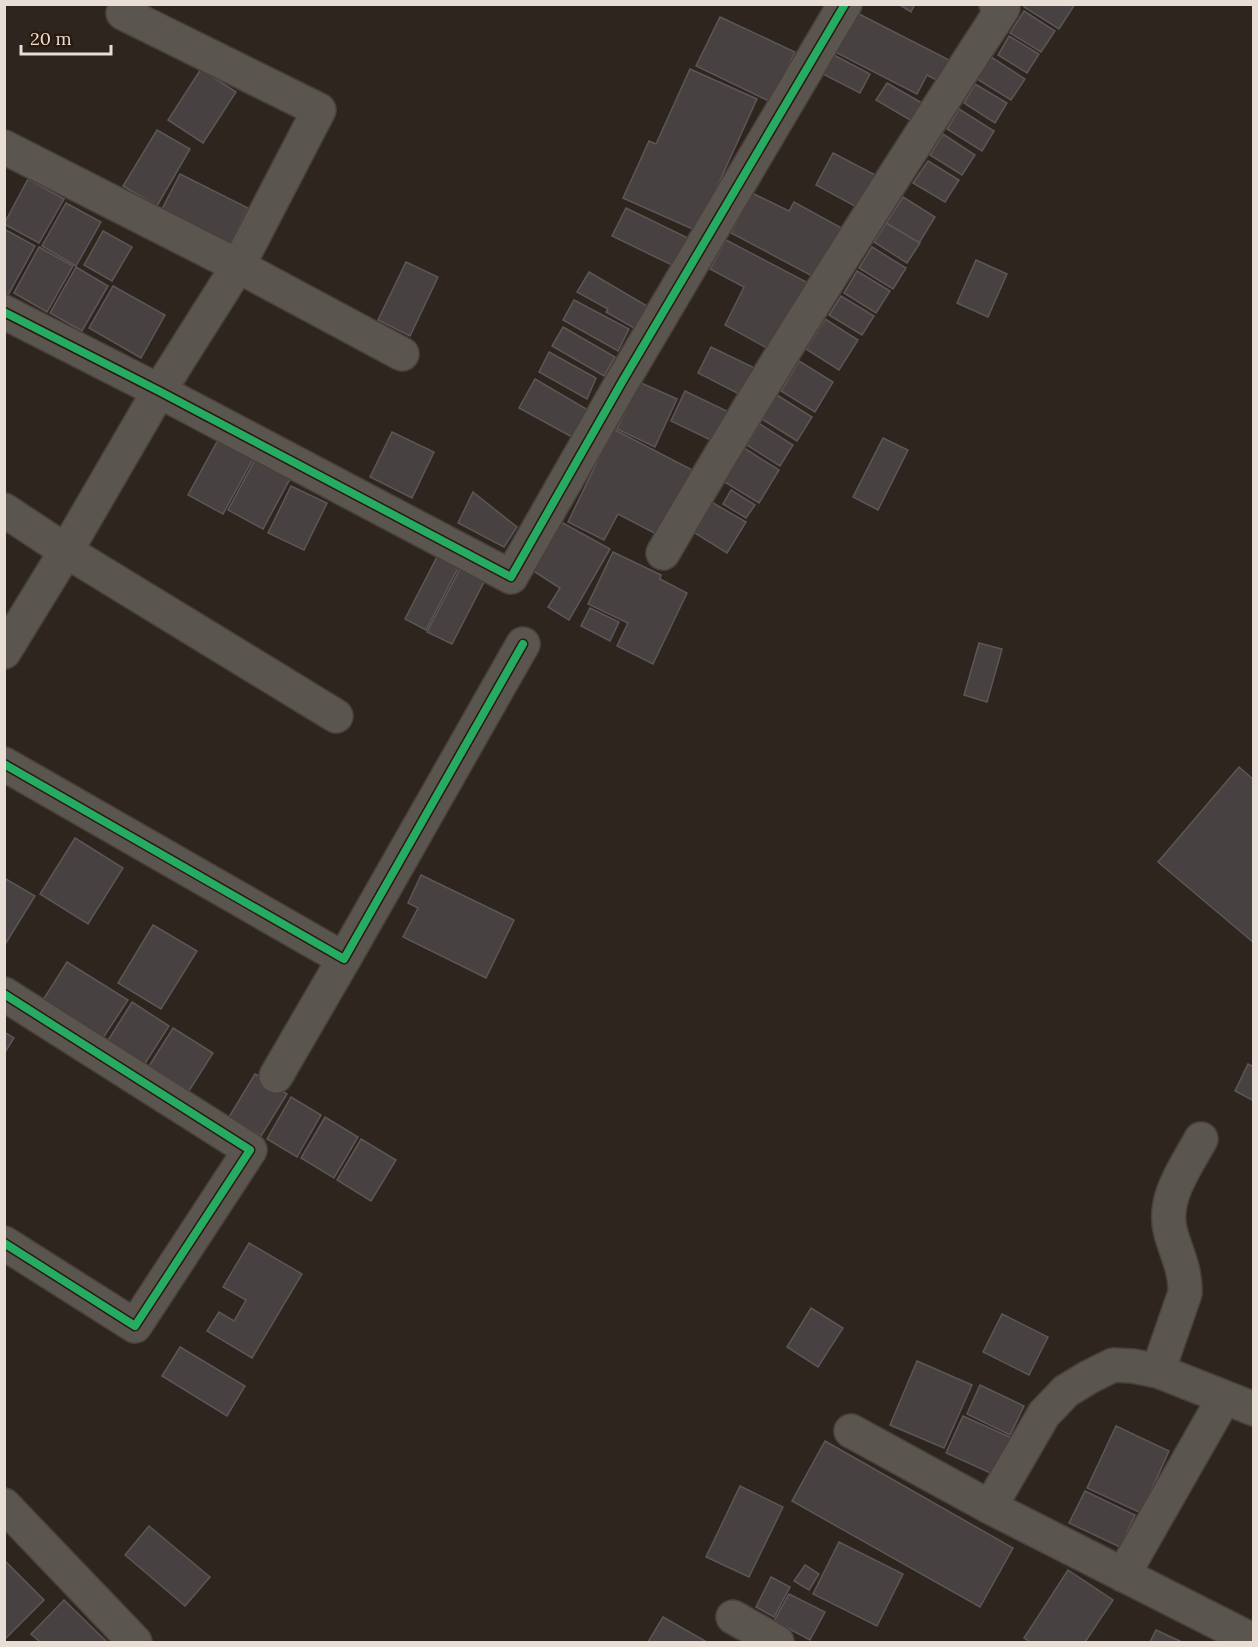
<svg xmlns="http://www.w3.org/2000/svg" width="1258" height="1647" font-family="Lora,serif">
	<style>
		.building { fill: #484142; stroke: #5c5657; stroke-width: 1.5 }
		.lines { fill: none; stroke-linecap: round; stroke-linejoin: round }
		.minor-casing { stroke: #48403b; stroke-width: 36 }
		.minor { stroke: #5b554f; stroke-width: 33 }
		.cycleway-casing { stroke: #2a1a0e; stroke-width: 11 }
		.cycleway { stroke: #26ab63; stroke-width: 8 }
	</style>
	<rect width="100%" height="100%" fill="#2e251e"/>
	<g class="building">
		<path d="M898 4H915L911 12Z"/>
		<path d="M1025 4H1075L1059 29 1024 7Z"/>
		<path d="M1024 11 1055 31 1041 52 1010 33Z"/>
		<path d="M855 12 961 66 950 87 927 75 917 94 835 52Z"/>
		<path d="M720 17 795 52 771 102 696 66Z"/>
		<path d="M1009 36 1039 54 1027 73 998 55Z"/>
		<path d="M832 54 870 74 860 93 821 73Z"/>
		<path d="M991 57 1025 79 1011 100 977 79Z"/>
		<path d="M201 69 236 92 203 143 168 120Z"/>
		<path d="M690 69 757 99 697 231 623 198 649 141 656 144Z"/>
		<path d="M887 83 929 107 917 124 876 100Z"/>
		<path d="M975 84 1007 103 995 123 964 103Z"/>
		<path d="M959 109 994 131 982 151 947 129Z"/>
		<path d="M157 130 190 149 157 206 123 186Z"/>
		<path d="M943 134 975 155 962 175 930 155Z"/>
		<path d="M833 153 883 179 862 210 816 185Z"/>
		<path d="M928 161 959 180 945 202 913 183Z"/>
		<path d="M180 174 248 208 230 244 162 209Z"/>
		<path d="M28 179 64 199 39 243 4 224Z"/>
		<path d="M752 193 789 211 794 202 847 231 816 278 731 233Z"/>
		<path d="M903 197 935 217 919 243 886 223Z"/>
		<path d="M66 203 101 222 76 266 42 246Z"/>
		<path d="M626 208 688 238 674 266 612 236Z"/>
		<path d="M886 223 920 243 907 263 874 242Z"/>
		<path d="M4 229 35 246 8 295 4 293Z"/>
		<path d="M103 231 132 247 112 281 84 265Z"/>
		<path d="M726 240 812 285 774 352 725 325 744 287 710 269Z"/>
		<path d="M39 247 73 266 47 312 14 293Z"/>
		<path d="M872 247 906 268 893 289 859 268Z"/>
		<path d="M976 260 1007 274 988 317 957 303Z"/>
		<path d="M406 262 438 277 410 336 378 320Z"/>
		<path d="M76 267 108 286 82 331 50 313Z"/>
		<path d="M857 271 890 291 876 313 844 293Z"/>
		<path d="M589 272 647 306 634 328 606 312 608 309 577 292Z"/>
		<path d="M113 286 165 315 141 358 89 328Z"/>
		<path d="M841 296 874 316 862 335 829 315Z"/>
		<path d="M574 300 629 329 618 351 563 320Z"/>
		<path d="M825 319 858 340 839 370 806 349Z"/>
		<path d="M563 327 615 357 604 376 552 346Z"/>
		<path d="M711 347 763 372 749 399 698 373Z"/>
		<path d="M549 352 596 378 587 399 539 372Z"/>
		<path d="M799 361 833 382 815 412 781 391Z"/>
		<path d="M535 379 588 410 572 437 519 408Z"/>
		<path d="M639 382 677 399 655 447 617 429Z"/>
		<path d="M685 391 733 414 719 444 671 421Z"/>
		<path d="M777 395 812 417 797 441 762 419Z"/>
		<path d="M760 424 793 445 780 466 747 445Z"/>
		<path d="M613 429 700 474 664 538 618 514 604 540 568 522Z"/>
		<path d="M392 432 434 452 412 498 370 477Z"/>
		<path d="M219 438 254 457 223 514 188 495Z"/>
		<path d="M883 438 908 450 878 510 853 497Z"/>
		<path d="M744 448 779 470 759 503 723 481Z"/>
		<path d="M256 458 291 477 263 529 228 510Z"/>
		<path d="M291 486 327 503 304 550 268 533Z"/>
		<path d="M731 490 755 505 746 518 723 504Z"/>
		<path d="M473 492 517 527 504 547 458 523Z"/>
		<path d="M708 500 746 522 727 553 690 530Z"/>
		<path d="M552 517 610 549 569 620 548 607 560 588 524 565Z"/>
		<path d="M613 552 661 575 660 579 687 593 653 664 617 646 628 623 588 604Z"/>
		<path d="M438 555 459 566 426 630 405 619Z"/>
		<path d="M461 567 485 580 452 644 427 632Z"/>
		<path d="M590 608 619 622 610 641 581 626Z"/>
		<path d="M979 643 1002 649 987 702 964 695Z"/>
		<path d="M1239 767 1254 780V943L1158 862Z"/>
		<path d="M75 838 123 868 88 924 40 894Z"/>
		<path d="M421 875 514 920 486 978 403 937 418 908 408 903Z"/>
		<path d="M4 878 35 896 4 946Z"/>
		<path d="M153 925 197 951 161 1009 118 983Z"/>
		<path d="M67 962 128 1000 103 1038 43 1000Z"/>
		<path d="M132 1002 169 1026 144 1065 107 1042Z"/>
		<path d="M173 1028 213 1053 189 1091 149 1066Z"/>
		<path d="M4 1032 14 1038 4 1054Z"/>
		<path d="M1248 1064 1254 1067V1101L1235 1091Z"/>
		<path d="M255 1074 287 1094 261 1136 229 1117Z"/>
		<path d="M291 1097 321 1115 297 1157 267 1139Z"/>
		<path d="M325 1117 358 1137 334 1178 301 1158Z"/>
		<path d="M361 1139 396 1160 371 1201 337 1180Z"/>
		<path d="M249 1243 302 1274 252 1358 207 1331 219 1312 234 1321 246 1300 223 1287Z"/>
		<path d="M811 1308 843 1328 818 1367 787 1347Z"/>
		<path d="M1002 1314 1048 1337 1029 1375 983 1352Z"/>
		<path d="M180 1347 245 1386 227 1416 162 1376Z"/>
		<path d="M917 1361 972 1385 944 1448 890 1425Z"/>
		<path d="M980 1385 1024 1406 1010 1435 967 1414Z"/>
		<path d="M963 1416 1012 1438 995 1475 946 1453Z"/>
		<path d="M1116 1426 1169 1451 1141 1513 1087 1488Z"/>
		<path d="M825 1441 1013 1548 980 1607 792 1501Z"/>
		<path d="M740 1486 783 1507 749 1577 706 1557Z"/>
		<path d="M1085 1491 1135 1515 1120 1547 1069 1523Z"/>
		<path d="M149 1526 210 1577 185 1606 125 1555Z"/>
		<path d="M839 1542 903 1574 877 1626 813 1594Z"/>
		<path d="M4 1560 44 1600 4 1640Z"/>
		<path d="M805 1565 819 1574 809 1590 794 1581Z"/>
		<path d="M1068 1570 1113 1600 1085 1642H1030L1024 1638Z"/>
		<path d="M771 1577 790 1587 774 1617 756 1607Z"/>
		<path d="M789 1594 825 1612 810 1640 774 1621Z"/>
		<path d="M64 1600 107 1642H40L31 1634Z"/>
		<path d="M663 1617 707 1642H648Z"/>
		<path d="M1156 1630 1182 1642H1150Z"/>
	</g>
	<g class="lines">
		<g class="minor-casing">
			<g id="minor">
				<path d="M123 13 319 110 238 266 402 354"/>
				<path d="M4 147 238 266 159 391 66 551 4 652"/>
				<path d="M4 312 159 391 511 577 622 382 845 4"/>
				<path d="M4 510 66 551 336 716"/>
				<path d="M663 553C770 368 886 188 1003 8L996 4"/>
				<path d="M4 764 344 959 523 644"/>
				<path d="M4 994 250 1150 135 1326 4 1243"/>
				<path d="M276 1076 344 959"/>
				<path d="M1158 1371 1185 1293C1186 1272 1177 1254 1171 1234 1161 1199 1185 1169 1201 1139"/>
				<path d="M851 1431 990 1507 1254 1641"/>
				<path d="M4 1505 135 1642"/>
				<path d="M990 1507 1044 1414 1066 1391 1089 1377 1113 1365 1133 1366 1158 1371 1254 1409"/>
				<path d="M1123 1575 1224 1398"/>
				<path d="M733 1617 777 1642"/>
			</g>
		</g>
		<use href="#minor" class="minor"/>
		<g class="cycleway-casing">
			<g id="cycleway">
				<path d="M4 312 159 391 511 577 622 382 845 4"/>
				<path d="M4 764 344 959 523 644"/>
				<path d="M4 994 250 1150 135 1326 4 1243"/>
			</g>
		</g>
		<use href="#cycleway" class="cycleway"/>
	</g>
	<rect width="1258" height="1647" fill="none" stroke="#e9ded5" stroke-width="12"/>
	<path d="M21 45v9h90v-9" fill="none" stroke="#e9ded5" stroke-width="3"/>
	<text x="30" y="45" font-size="18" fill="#e9ded5" stroke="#2a1a0e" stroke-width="4.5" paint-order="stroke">20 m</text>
</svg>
